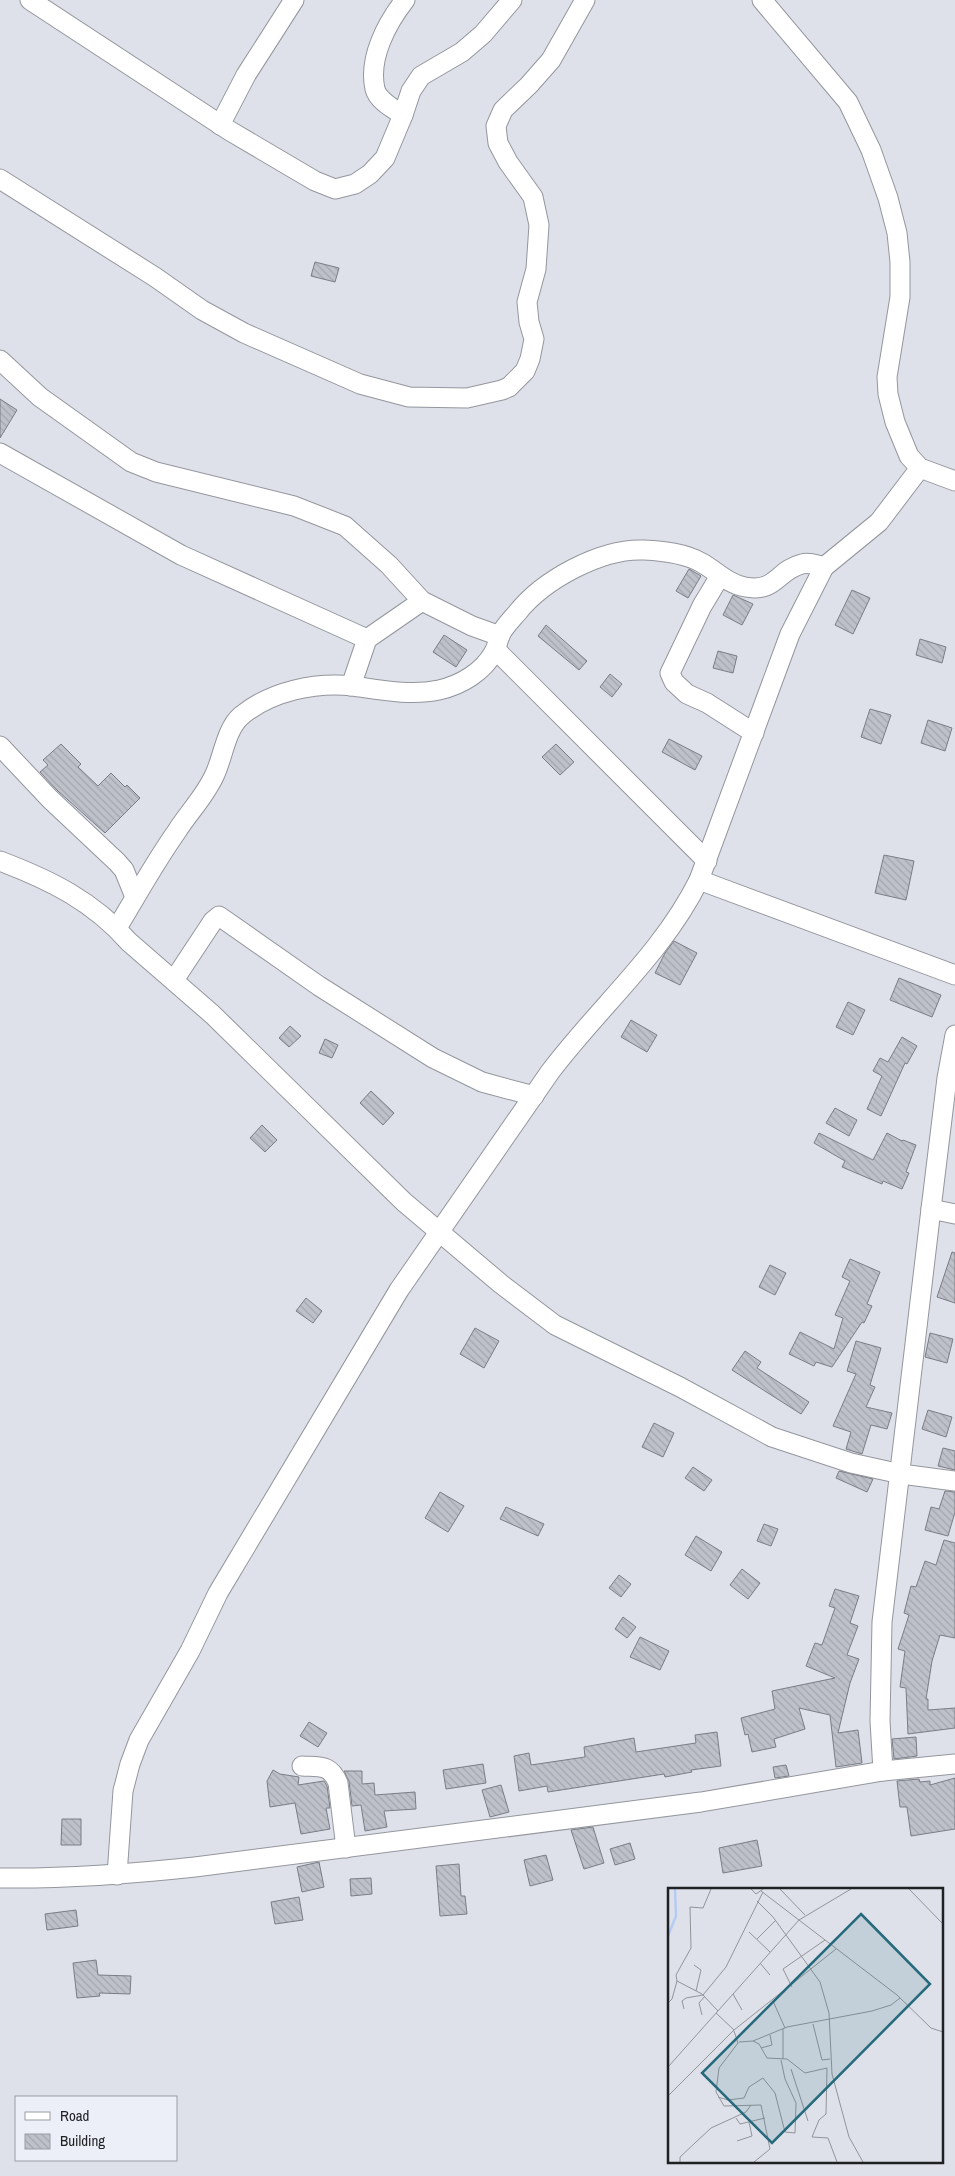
<svg xmlns="http://www.w3.org/2000/svg" width="955" height="2176" font-family="'Archivo Narrow',sans-serif">
	<style>
		.building { fill: url(#building-back-hatch); stroke: #7a7d85 }
		.lines { fill: none; stroke-linecap: round; stroke-linejoin: round }
		.street-casing { stroke: #94969e; stroke-width: 21 }
		.street { stroke: #fff; stroke-width: 19 }
		.inset-river { fill: none; stroke: #b6cbf2; stroke-width: 2.5 }
		.inset-road { fill: none; stroke: #92949a; stroke-width: 1 }
		.view { fill: #266a7b; fill-opacity: 0.15; stroke: #266a7b; stroke-width: 2.5 }
		.inset-edge { fill: none; stroke: #1f2023; stroke-width: 2.5 }
	</style>
	<defs>
		<pattern id="building-back-hatch" width="6" height="6" patternUnits="userSpaceOnUse" patternTransform="scale(1.25)"><rect width="6" height="6" fill="#bfc1ca"/><path d="M-1 5l2 2M0 0l6 6M5-1l2 2" fill="none" stroke="#a4a6ad"/></pattern>
	</defs>
	<rect width="100%" height="100%" fill="#dfe1ea"/>
	<g class="building">
		<path d="M315 262 339 268 335 282 311 276Z"/>
		<path d="M0 399 17 410 0 438Z"/>
		<path d="M689 569 701 576 688 598 676 591Z"/>
		<path d="M852 590 870 598 853 634 835 625Z"/>
		<path d="M733 595 753 604 742 625 723 615Z"/>
		<path d="M546 625 587 661 579 670 538 636Z"/>
		<path d="M444 635 467 650 456 667 433 652Z"/>
		<path d="M920 639 946 647 942 663 916 655Z"/>
		<path d="M718 651 737 656 733 673 713 668Z"/>
		<path d="M610 674 622 684 612 697 600 687Z"/>
		<path d="M870 709 891 715 881 744 861 737Z"/>
		<path d="M928 720 952 728 945 751 921 743Z"/>
		<path d="M669 739 702 756 695 770 662 752Z"/>
		<path d="M61 744 81 764 78 767 98 786 111 773 125 787 127 785 140 798 105 833 58 791 40 772 48 765 43 760Z"/>
		<path d="M556 744 574 762 560 775 542 757Z"/>
		<path d="M884 855 914 861 906 900 875 893Z"/>
		<path d="M674 941 697 953 680 985 655 973 665 953Z"/>
		<path d="M899 978 941 995 932 1017 890 1000Z"/>
		<path d="M848 1002 865 1010 853 1035 836 1027Z"/>
		<path d="M631 1020 657 1035 647 1052 621 1037Z"/>
		<path d="M290 1026 301 1036 289 1047 279 1038Z"/>
		<path d="M902 1037 917 1046 907 1064 905 1063 881 1116 867 1109 882 1076 873 1071 880 1058 888 1062Z"/>
		<path d="M325 1039 338 1045 332 1058 319 1053Z"/>
		<path d="M371 1091 394 1113 383 1125 360 1103Z"/>
		<path d="M835 1108 857 1120 849 1136 826 1123Z"/>
		<path d="M262 1125 277 1140 265 1152 250 1138Z"/>
		<path d="M819 1133 873 1160 887 1133 902 1141 903 1140 916 1145 906 1172 909 1173 902 1189 883 1181 882 1184 842 1167 845 1161 814 1143Z"/>
		<path d="M952 1252 955 1253V1303L937 1297Z"/>
		<path d="M850 1259 880 1272 867 1304 872 1306 864 1323 862 1322 832 1367 816 1362 814 1366 789 1354 800 1332 834 1349 843 1318 835 1315 850 1281 842 1277Z"/>
		<path d="M770 1265 786 1273 775 1295 759 1287Z"/>
		<path d="M306 1298 322 1311 313 1323 296 1311Z"/>
		<path d="M475 1328 499 1341 484 1368 460 1354Z"/>
		<path d="M930 1333 953 1339 947 1363 925 1357Z"/>
		<path d="M856 1341 881 1348 870 1385 875 1387 866 1407 892 1413 887 1429 871 1425 862 1454 846 1449 851 1432 833 1426 856 1374 847 1371Z"/>
		<path d="M745 1351 761 1362 757 1368 809 1402 801 1414 732 1370Z"/>
		<path d="M928 1410 952 1417 946 1437 922 1429Z"/>
		<path d="M654 1423 674 1433 663 1457 642 1447Z"/>
		<path d="M943 1448 955 1451V1470L938 1466Z"/>
		<path d="M693 1467 712 1480 704 1491 685 1478Z"/>
		<path d="M839 1471 873 1479 867 1492 836 1478Z"/>
		<path d="M945 1491 955 1492V1512L948 1536 925 1530 931 1507 939 1509Z"/>
		<path d="M440 1492 464 1506 448 1532 425 1518Z"/>
		<path d="M506 1507 544 1524 538 1536 500 1519Z"/>
		<path d="M764 1524 778 1529 771 1546 757 1541Z"/>
		<path d="M696 1536 722 1552 711 1571 685 1555Z"/>
		<path d="M944 1540 955 1543V1638L940 1635 932 1661 926 1699H928V1710L955 1708V1728L908 1734 906 1688 900 1687 905 1651 898 1649 909 1615 904 1613 911 1586 916 1587 925 1561 936 1565Z"/>
		<path d="M742 1569 760 1583 748 1599 730 1585Z"/>
		<path d="M619 1575 631 1584 621 1597 609 1588Z"/>
		<path d="M835 1589 859 1596 850 1623 858 1626 847 1655 859 1659 850 1683 838 1733 858 1730 862 1763 836 1767 830 1715 799 1708 805 1729 774 1739 776 1747 752 1752 748 1734 745 1735 741 1718 775 1709 772 1691 835 1678 806 1666 815 1643 822 1645 835 1608 829 1606Z"/>
		<path d="M623 1617 636 1627 627 1638 615 1629Z"/>
		<path d="M640 1637 669 1651 660 1670 630 1657Z"/>
		<path d="M309 1722 327 1733 318 1747 300 1736Z"/>
		<path d="M717 1732 721 1766 691 1770 692 1772 665 1777 664 1774 548 1792 547 1786 519 1791 514 1756 529 1753 531 1765 585 1757 584 1747 634 1738 636 1752 696 1743 695 1735Z"/>
		<path d="M916 1737 917 1756 894 1759 892 1739Z"/>
		<path d="M483 1764 486 1783 446 1789 443 1770Z"/>
		<path d="M786 1765 789 1776 775 1778 773 1767Z"/>
		<path d="M273 1770 280 1774 299 1777 298 1785 324 1781 327 1786 330 1808H326L330 1829 301 1834 295 1803 270 1807 267 1781Z"/>
		<path d="M344 1771H362V1784L374 1783 375 1795 415 1792 416 1809 384 1811 387 1827 365 1831 361 1805 352 1806 349 1781Z"/>
		<path d="M955 1778V1829L911 1836 907 1807H900L897 1781 919 1779 920 1782 930 1781V1785Z"/>
		<path d="M501 1785 509 1812 490 1817 482 1790Z"/>
		<path d="M62 1819H81V1845H61Z"/>
		<path d="M593 1827 604 1863 584 1869 571 1830Z"/>
		<path d="M757 1840 762 1866 723 1873 719 1848Z"/>
		<path d="M630 1843 635 1859 615 1865 610 1849Z"/>
		<path d="M546 1855 553 1880 530 1886 524 1860Z"/>
		<path d="M319 1862 324 1887 302 1892 297 1867Z"/>
		<path d="M459 1864 461 1896H465L467 1914 440 1916 436 1866Z"/>
		<path d="M371 1878 372 1894 351 1896 350 1879Z"/>
		<path d="M299 1897 303 1920 275 1924 271 1902Z"/>
		<path d="M76 1910 78 1926 47 1930 45 1914Z"/>
		<path d="M96 1960 98 1975 131 1976 130 1994 99 1993 100 1996 77 1998 73 1963Z"/>
	</g>
	<g class="lines">
		<g class="street-casing">
			<g id="street">
				<path d="M30 0 230 131 315 181 335 189 355 184 370 174 385 158 403 115 411 91 421 76 462 52 483 34 512 0"/>
				<path d="M762 0 848 102 871 150 888 198 897 233 900 262V297L887 377 888 394 895 422 909 456 920 468 955 481"/>
				<path d="M403 115C394 109 378 101 375 89 368 58 387 23 405 0"/>
				<path d="M220 125 246 75 294 0"/>
				<path d="M0 179 155 277 202 310 244 333 360 384 409 397 467 398 502 390 509 387 525 371 530 359 534 339 529 322 527 302 536 269 539 225 533 197 508 162 498 143 496 126 503 110 529 85 551 60 585 0"/>
				<path d="M0 360 40 397 131 462 156 472 294 506 345 526 389 565 422 601 472 626 500 636"/>
				<path d="M0 453 181 555 367 639"/>
				<path d="M720 576 702 606 670 673 674 682 687 694 707 703 754 733"/>
				<path d="M496 650 707 861"/>
				<path d="M351 686 367 639 422 601"/>
				<path d="M0 746 50 799 117 862 124 870 135 897"/>
				<path d="M0 861C50 880 93 901 129 942L213 1015 404 1202 501 1284 555 1325 680 1387 772 1437 851 1463 901 1474 955 1481"/>
				<path d="M699 880 955 975"/>
				<path d="M117 928C137 895 155 862 177 831 189 812 206 795 215 774 223 757 226 729 241 716 271 691 315 682 353 686 381 690 411 696 439 690 461 685 483 672 494 652 497 647 498 640 500 635 504 627 511 620 517 613 543 580 601 548 644 550 663 551 685 553 702 563 716 571 728 584 745 587 776 593 777 570 802 564 809 562 817 565 824 567"/>
				<path d="M174 980 213 921 219 916 319 986 433 1058 482 1082 534 1096"/>
				<path d="M931 1209 955 1214"/>
				<path d="M302 1766C320 1767 330 1764 338 1783L346 1848"/>
				<path d="M883 1771 880 1721 882 1622 931 1209 947 1078 955 1035"/>
				<path d="M117 1875 123 1791 130 1764 139 1740 190 1651 218 1593 399 1290 550 1072C599 1007 663 953 699 880L790 634 824 567 879 522 920 468"/>
				<path d="M0 1878C65 1879 130 1874 195 1867L701 1802 883 1771 955 1764"/>
			</g>
		</g>
		<use href="#street" class="street"/>
	</g>
	<g transform="translate(668 1888)">
		<rect width="275" height="275" fill="#dfe1ea"/>
		<path class="inset-river" d="M0 48 8 28 7 1"/>
		<path class="inset-road" d="M83 1 88 6 95 1M112 1 137 27M241 1 275 36M93 3 229 107 263 140 275 144M89 13 105 29 152 94 161 125 164 186 181 249 195 274M81 44 102 64M89 51 107 33M92 75 102 87M26 77 33 82 28 103M9 93 8 87 23 60 22 19 35 20 43 1M124 99 115 81 157 52M65 106 74 122M35 107 58 79 95 4M105 113 117 140M0 115 4 111 9 93 34 106 50 123M16 121 14 113 18 110 35 107M48 125 66 142M34 127 31 115 37 108M145 136 154 172 162 171M115 141V171M66 143 70 155 51 180 48 204 56 218 93 217 102 261 86 274M85 153 119 139 204 123 223 117 232 110M71 154 85 153 91 156 99 170 119 171 137 185 159 180M93 160 104 157 102 147M0 179 131 32 183 1M159 180 158 226 151 232 144 249 160 250 169 274M123 181 140 233M0 208 66 142 168 61M50 209 60 212 76 210 81 199 95 190 107 205 117 244 127 245 128 215 117 191 113 172M68 230 72 236 97 230M69 253 84 248 81 234M12 274V269L43 240 78 224 83 217"/>
		<path class="view" d="M193 26 262 96 104 255 34 185Z"/>
		<rect width="275" height="275" class="inset-edge"/>
	</g>
	<rect x="15" y="2096" width="162" height="65" fill="#eceff8" stroke="#9a9ca3"/>
	<rect x="25" y="2112" width="25" height="8" fill="#ffffff" stroke="#9a9ca3"/>
	<text x="60" y="2121" font-size="15" fill="#1f2023">Road</text>
	<rect x="25" y="2134" width="25" height="15" fill="url(#building-back-hatch)" stroke="#9a9ca3"/>
	<text x="60" y="2146" font-size="15" fill="#1f2023">Building</text>
</svg>
